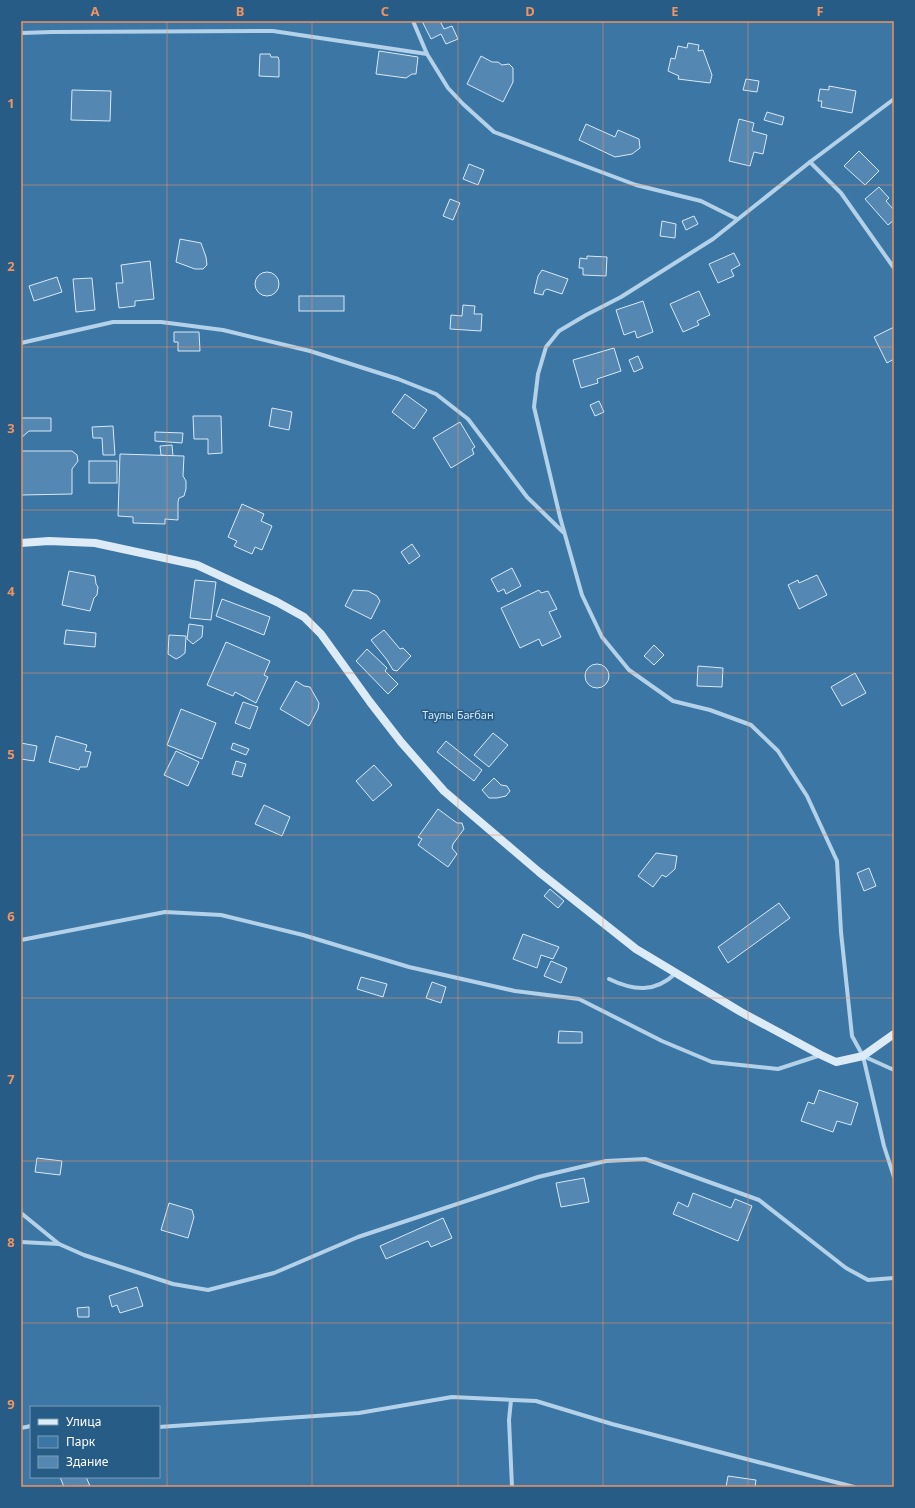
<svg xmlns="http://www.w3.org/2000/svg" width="915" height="1508" font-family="'Noto Sans',sans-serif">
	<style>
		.green { fill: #3c76a4; fill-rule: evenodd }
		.building { fill: #5487b1; stroke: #d7e9f7 }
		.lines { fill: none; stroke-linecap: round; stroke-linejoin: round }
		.street { stroke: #b3d1e8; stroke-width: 4 }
		.secondary { stroke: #ddebf7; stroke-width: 8 }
		.grid { fill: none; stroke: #f09361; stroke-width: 1; stroke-opacity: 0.55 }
		.labels { text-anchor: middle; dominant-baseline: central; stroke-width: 3; stroke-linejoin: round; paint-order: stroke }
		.park-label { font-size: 11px; fill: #d7e9f7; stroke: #275c87 }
		.neatline { fill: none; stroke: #f09361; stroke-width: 1.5 }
		.grid-label { font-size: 13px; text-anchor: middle; font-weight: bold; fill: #f09361 }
	</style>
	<rect width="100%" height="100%" fill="#275c87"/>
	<path class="green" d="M21 21H894V1487H21ZM31 1407H159V1477H31Z"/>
	<g class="building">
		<path d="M422 21H440L444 29 452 26 458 39 446 44 441 34 431 39Z"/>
		<path d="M688 43 699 45 698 51 703 50 712 75 710 83 678 79 679 76 668 71 671 58 675 59 678 46 687 48Z"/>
		<path d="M379 51 418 57 416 74H412L406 78 376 74Z"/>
		<path d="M260 54H270L271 57H278L279 60V77L259 76Z"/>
		<path d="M481 56 492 62H498L502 65 509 64 513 68V82L503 102 467 84Z"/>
		<path d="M746 79 759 81 757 92 743 90Z"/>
		<path d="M829 86 856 91 852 113 821 107 822 101H818L820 89 829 90Z"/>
		<path d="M72 90 111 91 110 121 71 120Z"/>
		<path d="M767 112 784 117 782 125 764 120Z"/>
		<path d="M739 119 754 123 752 131 767 135 763 154 754 152 750 166 729 161Z"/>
		<path d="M586 124 615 137 618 130 639 139 640 148 632 154 615 157 579 140Z"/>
		<path d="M859 151 879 171 865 185 844 166Z"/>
		<path d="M469 164 484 170 478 185 463 179Z"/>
		<path d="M879 187 889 198 886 201 894 210V220L888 225 865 199Z"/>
		<path d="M450 199 460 203 453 220 443 216Z"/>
		<path d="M694 216 698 224 686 230 682 221Z"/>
		<path d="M662 221 676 224 675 238 660 236Z"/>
		<path d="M180 239 201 243 206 257 207 265 203 269H195L176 262Z"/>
		<path d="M734 253 740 265 731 270 734 276 718 283 709 264Z"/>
		<path d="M587 256 607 257 606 276 583 275V268H579L580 258 587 259Z"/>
		<path d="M150 261 154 299 135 301V306L119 308 116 283H123L121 265Z"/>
		<path d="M542 270 568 279 562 294 547 289 544 291 543 295 534 293 538 276Z"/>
		<circle cx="267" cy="284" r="12"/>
		<path d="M57 277 62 292 34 301 29 286Z"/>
		<path d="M92 278 95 310 76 312 73 279Z"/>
		<path d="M699 291 710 315 697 321 699 325 683 332 670 304Z"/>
		<rect x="299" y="296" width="45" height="15"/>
		<path d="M643 301 653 332 637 338 635 331 624 335 616 310Z"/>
		<path d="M463 305 475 306 474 314H482L481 331 450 329 451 315 462 316Z"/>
		<path d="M894 327V359L887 363 874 337Z"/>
		<path d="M174 332H199L200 351H178V342H174Z"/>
		<path d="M614 348 621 371 597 379 598 383 581 388 573 360Z"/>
		<path d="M638 356 643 368 634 372 629 360Z"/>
		<path d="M405 394 427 410 414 429 392 412Z"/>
		<path d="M599 401 604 412 595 416 590 405Z"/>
		<path d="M272 408 292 412 289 430 269 426Z"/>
		<path d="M193 416H221L222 453 208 454V439H194Z"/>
		<path d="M21 418H51V431H29L21 438Z"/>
		<path d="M460 422 475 447 472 449 474 454 451 468 433 438Z"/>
		<path d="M113 426 115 455H103L102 438H93L92 427Z"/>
		<path d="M155 432 183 433 182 443 155 441Z"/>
		<path d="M172 445 173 456 161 455 160 446Z"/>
		<path d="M21 451H72L77 455 78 461 72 469V494L21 495Z"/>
		<path d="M120 454 184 456 183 476 186 481V489L184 496 179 498 178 502V520L165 519V524L133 523V517L118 516Z"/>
		<rect x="89" y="461" width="28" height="22"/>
		<path d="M242 504 264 514 261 521 272 526 262 550 255 547 252 554 234 546 237 541 228 537Z"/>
		<path d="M412 544 420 556 409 564 401 552Z"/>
		<path d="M512 568 521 586 506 594 504 589 498 592 491 579Z"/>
		<path d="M69 571 95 576 96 584 98 587 97 595 94 598 90 611 62 605Z"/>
		<path d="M817 575 827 595 799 609 788 585 798 580 799 583Z"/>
		<path d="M195 580 216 582 211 620 190 618Z"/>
		<path d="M353 590 368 591 377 596 380 601 371 619 345 606Z"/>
		<path d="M539 590 541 593 548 591 557 609 549 612 561 637 542 646 539 639 520 648 501 608Z"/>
		<path d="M222 599 270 617 264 635 216 616Z"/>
		<path d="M189 624 203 626 202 637 193 644 187 639Z"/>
		<path d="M66 630 96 633 95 647 64 644Z"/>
		<path d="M384 630 400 649 403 648 411 656 397 671 393 670 387 660 371 640Z"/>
		<path d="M169 635 186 636 185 653 180 657 176 659 168 654Z"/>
		<path d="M226 642 270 661 264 675 268 677 256 703 235 692 233 696 207 685Z"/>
		<path d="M654 645 664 655 654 665 644 656Z"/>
		<path d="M367 649 387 668 385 671 398 684 388 694 356 661Z"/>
		<circle cx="597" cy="676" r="12"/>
		<path d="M698 666 723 668 722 687 697 686Z"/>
		<path d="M855 673 866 693 842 706 831 687Z"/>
		<path d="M296 681 304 686 310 687 319 703 318 709 309 726 280 709Z"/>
		<path d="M243 702 258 707 250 729 235 723Z"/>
		<path d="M181 709 216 723 202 759 167 745Z"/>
		<path d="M493 733 508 745 489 767 474 755Z"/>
		<path d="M56 736 87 745 85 751 91 752 87 767H80L79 770 49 762Z"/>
		<path d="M446 741 482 770 474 781 437 752Z"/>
		<path d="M21 743 37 746 34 761 21 759Z"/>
		<path d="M233 743 249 749 246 755 231 749Z"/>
		<path d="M176 751 199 762 188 786 164 775Z"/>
		<path d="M236 761 246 764 242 777 232 774Z"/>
		<path d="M374 765 392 785 373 801 356 781Z"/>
		<path d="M494 778 501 785 507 786 510 791 506 796 497 798H489L482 790Z"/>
		<path d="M264 805 290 817 282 836 255 824Z"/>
		<path d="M438 809 457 823H462L464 829 453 844 452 848 457 854 448 867 418 845 422 839 418 837Z"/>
		<path d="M656 853 677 856 675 869 666 877 662 875 653 887 638 876Z"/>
		<path d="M869 868 876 886 864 891 857 873Z"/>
		<path d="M550 889 564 901 558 908 544 896Z"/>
		<path d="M779 903 790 918 728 963 718 947Z"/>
		<path d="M523 934 559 947 553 959 541 955 537 968 513 959Z"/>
		<path d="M551 961 567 968 561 983 544 976Z"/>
		<path d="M361 977 387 984 383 997 357 989Z"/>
		<path d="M432 982 446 987 441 1003 426 998Z"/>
		<path d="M559 1031 582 1032V1043H558Z"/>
		<path d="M819 1090 858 1103 851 1125 837 1121 833 1132 801 1121 808 1102 814 1104Z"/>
		<path d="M37 1158 62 1161 60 1175 35 1172Z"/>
		<path d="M584 1178 589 1202 561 1207 556 1183Z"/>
		<path d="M693 1193 731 1208 735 1199 752 1206 738 1241 673 1214 678 1202 688 1207Z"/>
		<path d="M169 1203 192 1210 194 1217 188 1238 161 1230Z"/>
		<path d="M443 1218 452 1238 431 1247 428 1241 386 1259 380 1246Z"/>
		<path d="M137 1287 143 1306 120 1313 117 1305 112 1307 109 1296Z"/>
		<path d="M89 1307V1317H78L77 1308Z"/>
		<path d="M728 1476 756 1480 755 1487H726Z"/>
		<path d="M60 1477H86L90 1486 64 1487Z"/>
	</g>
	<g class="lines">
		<g class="street">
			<path d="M413 21 427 54 448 88 463 104 494 132 636 185 701 201 737 219"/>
			<path d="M21 33 52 32 273 31 427 54"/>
			<path d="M810 162 841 193 894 268"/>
			<path d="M21 343 113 322H161L223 330 310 351 398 379 436 394 468 419 527 497 563 532"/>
			<path d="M21 940 165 912 221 915 303 935 409 967 515 991 579 999 662 1041 712 1062 778 1069 821 1055"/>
			<path d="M609 979C634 991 655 993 676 973"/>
			<path d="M863 1056 852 1036 841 932 837 861 807 796 778 751 751 725 710 710 673 701 629 670 602 637 582 595 560 517 534 407 538 374 546 347 559 331 586 315 621 297 713 239 810 162 894 99"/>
			<path d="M894 1070 863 1056 884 1146 894 1177"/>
			<path d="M21 1213 59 1244"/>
			<path d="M21 1242 59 1244 84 1255 173 1284 208 1290 274 1273 358 1237 538 1177 606 1161 645 1159 759 1200 846 1268 868 1280 894 1278"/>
			<path d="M511 1400 509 1420 512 1487"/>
			<path d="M159 1427 359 1413 452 1397 536 1401 612 1424 854 1487"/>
			<path d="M21 1428 31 1426"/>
		</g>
		<path class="secondary" d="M21 543 49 541 95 543 197 565 277 602 304 617 321 634 370 702 401 742 444 791 539 872 636 949 741 1012 821 1055 836 1062 863 1056 894 1034"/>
	</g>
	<path class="grid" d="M167 21V1487M312 21V1487M458 21V1487M603 21V1487M748 21V1487M21 185H894M21 347H894M21 510H894M21 673H894M21 835H894M21 998H894M21 1161H894M21 1323H894"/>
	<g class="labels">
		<g class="park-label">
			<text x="458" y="714">Таулы Бағбан</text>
		</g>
	</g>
	<rect width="915" height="1508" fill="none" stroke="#275c87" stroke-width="44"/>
	<rect x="30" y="1406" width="130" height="72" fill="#275c87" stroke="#7d9db7"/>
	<rect x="38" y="1419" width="20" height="6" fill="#ddebf7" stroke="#7d9db7"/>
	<text x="66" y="1426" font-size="12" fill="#ffffff">Улица</text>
	<rect x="38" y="1436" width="20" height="12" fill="#3c76a4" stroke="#7d9db7"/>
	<text x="66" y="1446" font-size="12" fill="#ffffff">Парк</text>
	<rect x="38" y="1456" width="20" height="12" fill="#5487b1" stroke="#7d9db7"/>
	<text x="66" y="1466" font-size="12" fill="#ffffff">Здание</text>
	<rect x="22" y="22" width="871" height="1464" class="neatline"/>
	<g class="grid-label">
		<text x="95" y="16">A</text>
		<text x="240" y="16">B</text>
		<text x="385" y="16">C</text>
		<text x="530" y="16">D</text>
		<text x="675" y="16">E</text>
		<text x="820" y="16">F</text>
		<text x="11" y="108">1</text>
		<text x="11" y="271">2</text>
		<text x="11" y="433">3</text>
		<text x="11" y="596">4</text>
		<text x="11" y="759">5</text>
		<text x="11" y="921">6</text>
		<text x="11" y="1084">7</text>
		<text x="11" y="1247">8</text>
		<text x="11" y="1409">9</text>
	</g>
</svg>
